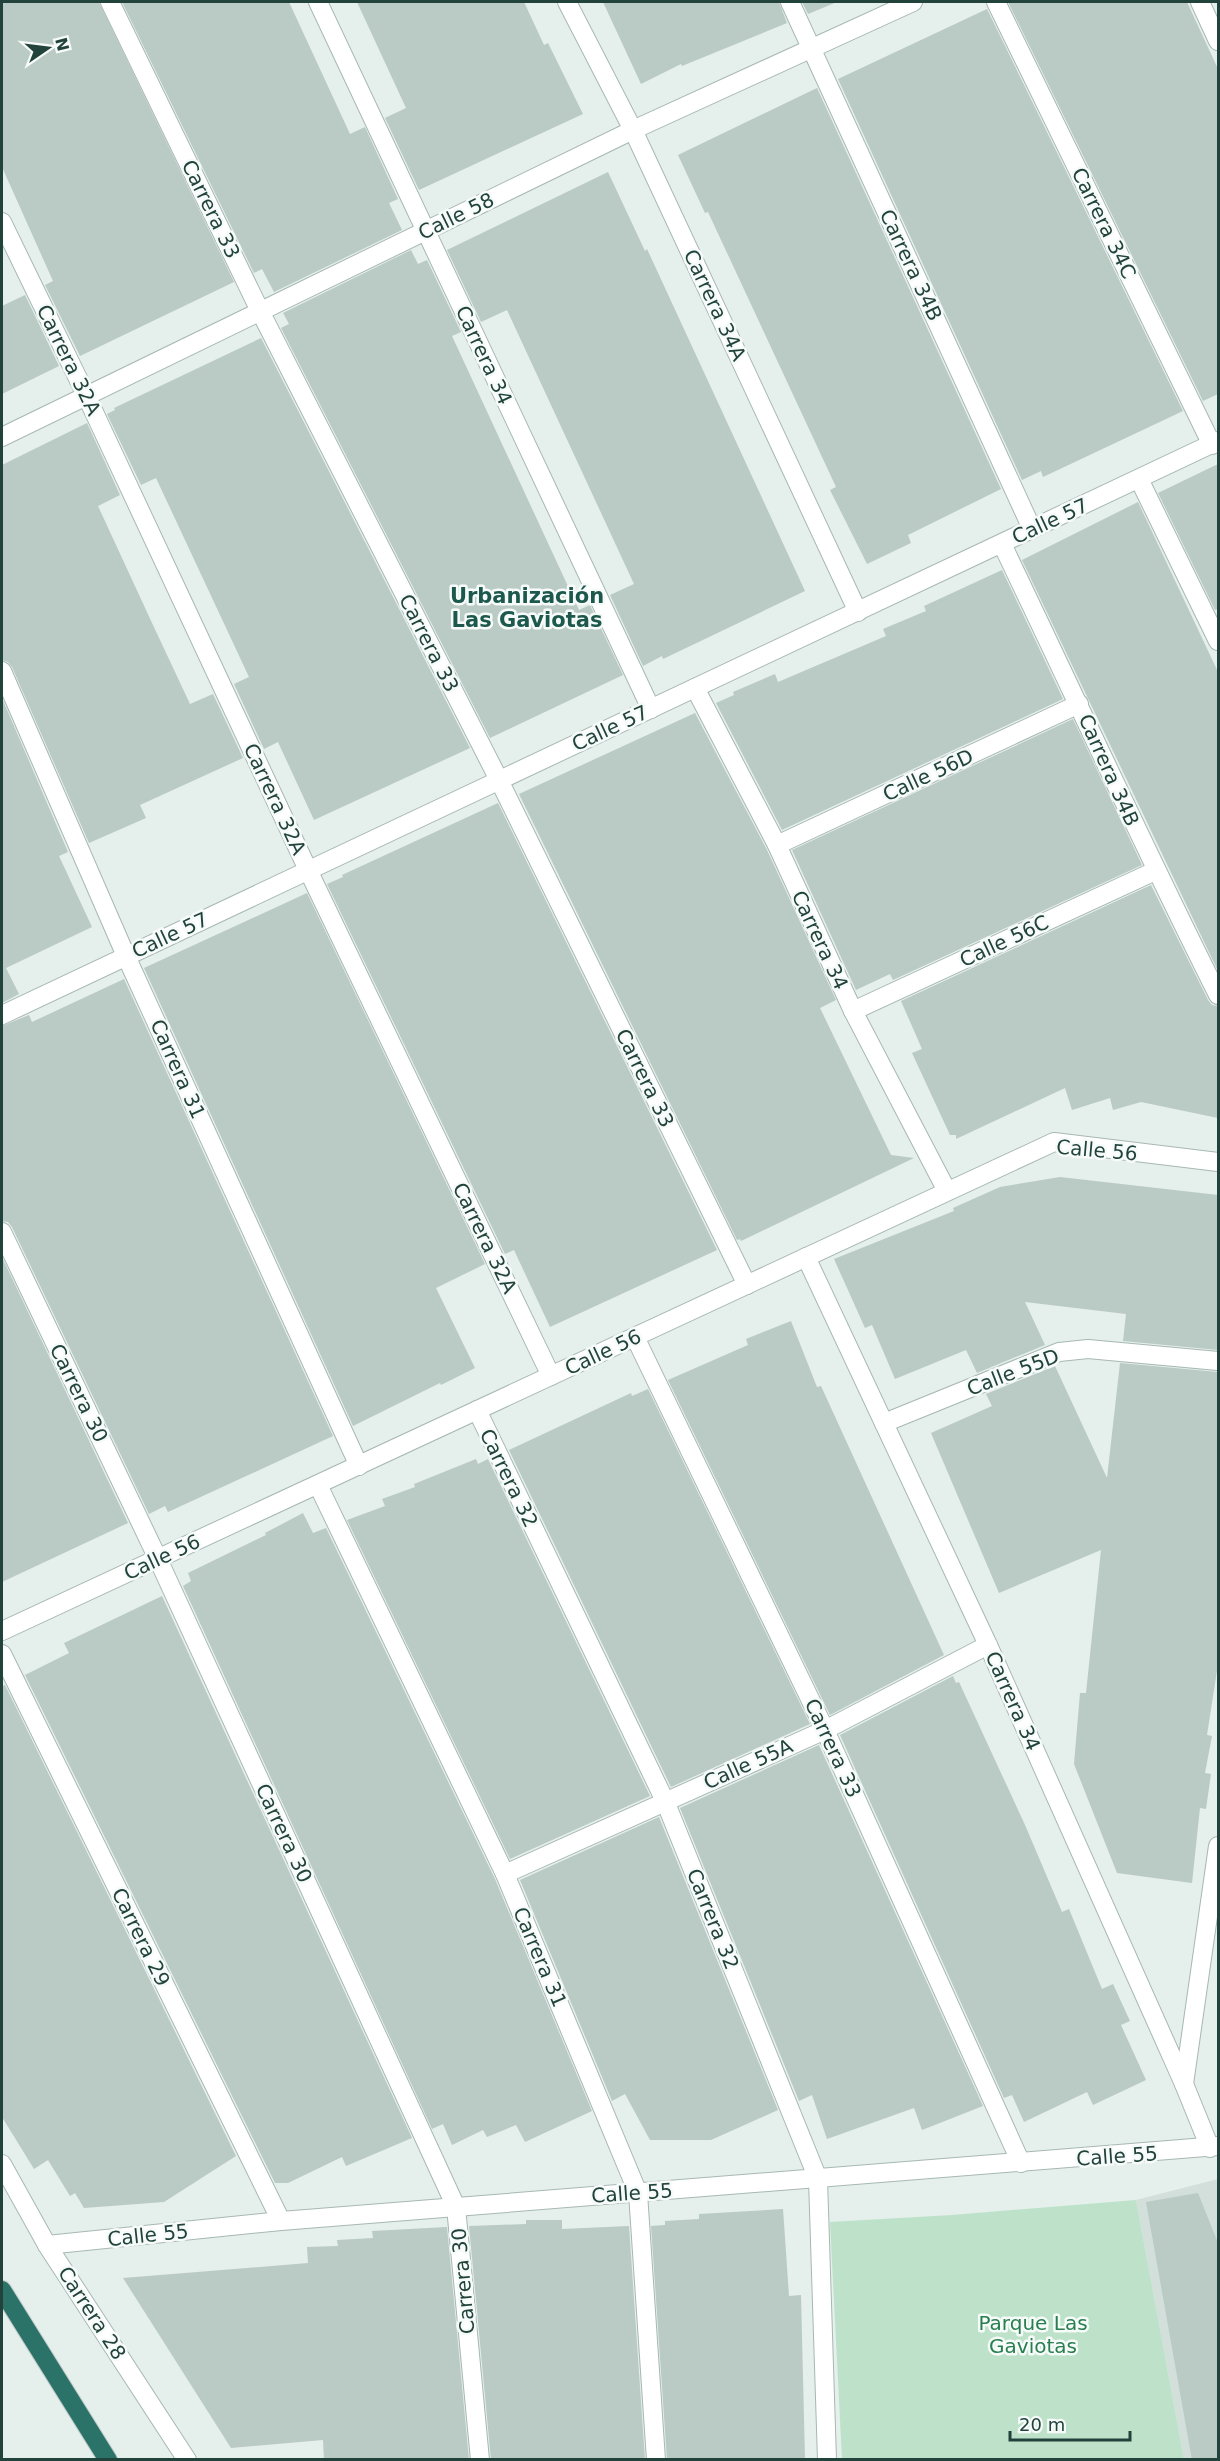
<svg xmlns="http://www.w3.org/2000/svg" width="1220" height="2461" font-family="'DejaVu Sans',sans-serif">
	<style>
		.built { fill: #d3dfda }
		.green { fill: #bde2c9 }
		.building { fill: #bacac4 }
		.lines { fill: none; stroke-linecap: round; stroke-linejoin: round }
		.minor-casing { stroke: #a7b8b3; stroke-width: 20 }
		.highway-casing { stroke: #c1cac8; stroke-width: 20 }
		.minor { stroke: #fff; stroke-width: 18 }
		.highway { stroke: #2b7268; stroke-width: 18 }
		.labels { text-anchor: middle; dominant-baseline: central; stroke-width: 5; stroke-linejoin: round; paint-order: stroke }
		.street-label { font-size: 20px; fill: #22433c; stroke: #f6fbf9 }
		.park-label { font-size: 20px; fill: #287e4e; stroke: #f6fbf9 }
		.neighbourhood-label { font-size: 21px; font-weight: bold; fill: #1c584c; stroke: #f6fbf9 }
	</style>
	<rect width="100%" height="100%" fill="#e5efeb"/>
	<path class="built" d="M1218 2179V2459H1184L1136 2200Z"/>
	<path class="green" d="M1136 2200 1184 2459H842L830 2222 952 2215Z"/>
	<g class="building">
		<path d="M2 2H99L234 282 80 356 45 285 53 281 2 167Z"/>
		<path d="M122 2H289L350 134 365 127 398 199 389 203 402 230 274 292 262 269 254 273Z"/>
		<path d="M357 2H524L544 45 548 43 583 114 419 190 385 118 406 108Z"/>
		<path d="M603 2H779L787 23 682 66 681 64 641 84Z"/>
		<path d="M802 2H837L808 14Z"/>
		<path d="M1008 2H1187L1218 69V394L1203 401Z"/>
		<path d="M987 9 1183 411 1043 477 1041 471 1022 480 838 79Z"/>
		<path d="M817 88 1001 489 908 535 911 543 867 564 830 490 836 487 816 444 708 212 705 213 678 155Z"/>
		<path d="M608 172 645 251 647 249 805 591 663 659 662 656 643 666 610 595 634 584 507 310 481 322 447 250Z"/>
		<path d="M411 250 418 264 427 260 461 332 452 336 579 610 590 605 623 675 490 738 281 328 289 324 283 313Z"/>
		<path d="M25 295 59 366 2 394V306Z"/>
		<path d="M261 338 470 748 314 820 278 742 264 749 234 684 249 677 156 478 141 485 107 414 115 410 114 408Z"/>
		<path d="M87 423 120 495 98 506 152 623 190 704 213 694 243 758 140 805 146 818 89 843 12 667 8 662 2 660V465Z"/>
		<path d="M1218 464V609L1215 610 1158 493Z"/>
		<path d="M1138 502 1218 672V971L1022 560Z"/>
		<path d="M1002 570 1063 699 782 830 716 703 734 695 733 692 775 674 778 682 886 636 883 629 926 611 924 606Z"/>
		<path d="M2 698 68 852 59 856 92 927 6 968 19 994 2 1003Z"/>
		<path d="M695 713 767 850 836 1000 820 1008 891 1155 914 1158 741 1241 740 1239 737 1240 519 794Z"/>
		<path d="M1073 719 1142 865 893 980 890 974 856 990 792 850Z"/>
		<path d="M498 803 717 1250 550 1327 514 1250 505 1254 327 884 343 877 342 875Z"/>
		<path d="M1151 885 1208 1000 1212 1005 1218 1006V1118L1141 1102 1113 1110 1110 1098 1072 1110 1065 1088 956 1139V1135H950L912 1053 922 1049 901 1001Z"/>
		<path d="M307 893 485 1264 436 1288 475 1368 441 1385 440 1383 353 1426 144 968Z"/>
		<path d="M124 979 333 1436 168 1512 165 1506 149 1514 12 1227 8 1222 2 1221V1026L29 1015 32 1022Z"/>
		<path d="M1060 1177 1218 1195V1350L1123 1341 1126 1314 1025 1302 1045 1345 977 1373 966 1350 895 1379 872 1325 865 1328 834 1259 954 1211 953 1208 1000 1187Z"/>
		<path d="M2 1257 128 1523 2 1582Z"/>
		<path d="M791 1321 817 1387 821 1386 944 1655 830 1715 668 1380 748 1345 746 1339Z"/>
		<path d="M1120 1363 1218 1372V1664L1207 1735 1212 1736 1205 1773 1211 1774 1206 1809 1200 1808 1192 1883 1117 1873 1074 1764 1080 1693H1086L1101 1550 999 1593 931 1433 992 1406 986 1394 1055 1366 1107 1478Z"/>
		<path d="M648 1389 810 1724 671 1787 509 1450 631 1393 632 1396Z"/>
		<path d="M476 1459 478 1464 488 1459 650 1796 510 1859 347 1520 385 1506 382 1499 415 1487 414 1484Z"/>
		<path d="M303 1513 313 1533 326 1528 495 1879 592 2111 525 2142 516 2125 487 2137 483 2130 452 2145 443 2124 432 2129 183 1586 191 1581 188 1573 266 1535 265 1533Z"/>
		<path d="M162 1596 412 2138 346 2166 342 2157 288 2183H275L25 1675 69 1653 64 1643Z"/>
		<path d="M953 1676 956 1683 959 1682 1025 1825 1062 1912 1069 1909 1102 1989 1113 1984 1130 2021 1121 2025 1146 2080 1093 2105 1087 2092 1024 2122 1012 2095 1004 2098 840 1735Z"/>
		<path d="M5 1685 236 2156 164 2202 84 2208 75 2193 70 2196 48 2160 34 2169 2 2117V1686Z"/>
		<path d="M819 1745 983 2106 922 2130 914 2108 827 2139 812 2095 799 2101 680 1808Z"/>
		<path d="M659 1817 778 2110 711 2140H650L625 2094 612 2101 520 1880Z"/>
		<path d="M1198 2193 1218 2243V2460H1192L1146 2202Z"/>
		<path d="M783 2209 789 2296 801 2295 805 2460H667L651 2226 665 2225V2221L699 2219V2214Z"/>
		<path d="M526 2220H562V2229L629 2226 645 2460H491L469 2226 526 2224Z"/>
		<path d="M447 2227 469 2460H324L323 2440 231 2448 123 2278 308 2263 307 2247 338 2246 337 2240 373 2238 372 2231Z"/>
	</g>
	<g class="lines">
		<g class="minor-casing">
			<g id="minor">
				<path d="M110 2 260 311 499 780 747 1285"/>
				<path d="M318 2 651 709"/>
				<path d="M567 2 633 130 858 612"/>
				<path d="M790 2 1032 529"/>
				<path d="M996 2 1212 445"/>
				<path d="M1200 2 1218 41"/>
				<path d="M2 222 86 395 308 870 551 1376"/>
				<path d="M2 437 633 130 913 2"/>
				<path d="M1139 479 1218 641"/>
				<path d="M1002 544C1074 694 1143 846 1218 995"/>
				<path d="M2 671 126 956 359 1466"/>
				<path d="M695 688 777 845 853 1011 947 1191"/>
				<path d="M777 845 1079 704"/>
				<path d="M853 1011 1155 871"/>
				<path d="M2 1015 1218 441"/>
				<path d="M2 1232 158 1559 456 2207 480 2460"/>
				<path d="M806 1257 988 1645 1184 2084 1210 2148"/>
				<path d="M635 1337 825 1730 1021 2163"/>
				<path d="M477 1410 665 1801 818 2179 827 2460"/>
				<path d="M884 1423 1059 1352 1088 1349 1218 1361"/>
				<path d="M318 1485 505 1874 638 2193 656 2460"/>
				<path d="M2 1631 1054 1142 1218 1162"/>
				<path d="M2 1654 281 2221"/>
				<path d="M505 1874 825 1730 988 1645"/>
				<path d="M1184 2084 1218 1846"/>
				<path d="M2 2164 47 2245 187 2460"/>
				<path d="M47 2245 281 2221 1218 2146"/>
			</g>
		</g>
		<g class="highway-casing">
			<path id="highway" d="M2 2290 108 2460"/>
		</g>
		<use href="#minor" class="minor"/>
		<use href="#highway" class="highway"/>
	</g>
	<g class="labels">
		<g class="street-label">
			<text transform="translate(211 209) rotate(64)">Carrera 33</text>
			<text transform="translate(456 216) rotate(-26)">Calle 58</text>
			<text transform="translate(1104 223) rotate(64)">Carrera 34C</text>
			<text transform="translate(911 265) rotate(65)">Carrera 34B</text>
			<text transform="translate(715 305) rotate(65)">Carrera 34A</text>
			<text transform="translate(484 355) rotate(65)">Carrera 34</text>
			<text transform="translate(69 360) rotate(64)">Carrera 32A</text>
			<text transform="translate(1050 521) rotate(-25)">Calle 57</text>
			<text transform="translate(429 643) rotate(63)">Carrera 33</text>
			<text transform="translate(610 728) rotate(-25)">Calle 57</text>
			<text transform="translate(1109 770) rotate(66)">Carrera 34B</text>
			<text transform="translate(928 775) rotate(-25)">Calle 56D</text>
			<text transform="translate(275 799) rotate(65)">Carrera 32A</text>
			<text transform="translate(170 935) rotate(-25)">Calle 57</text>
			<text transform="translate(820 940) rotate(65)">Carrera 34</text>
			<text transform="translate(1004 941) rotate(-25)">Calle 56C</text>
			<text transform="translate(178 1069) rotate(66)">Carrera 31</text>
			<text transform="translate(645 1078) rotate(64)">Carrera 33</text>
			<text transform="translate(1097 1150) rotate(5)">Calle 56</text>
			<text transform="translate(485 1238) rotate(64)">Carrera 32A</text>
			<text transform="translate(603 1352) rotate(-25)">Calle 56</text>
			<text transform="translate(1013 1372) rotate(-21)">Calle 55D</text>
			<text transform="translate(79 1393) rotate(64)">Carrera 30</text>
			<text transform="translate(509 1478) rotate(64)">Carrera 32</text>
			<text transform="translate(162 1557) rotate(-25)">Calle 56</text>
			<text transform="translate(1013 1701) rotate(66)">Carrera 34</text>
			<text transform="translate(833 1748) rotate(65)">Carrera 33</text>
			<text transform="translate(748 1764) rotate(-24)">Calle 55A</text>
			<text transform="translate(284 1833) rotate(65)">Carrera 30</text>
			<text transform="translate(713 1919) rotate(68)">Carrera 32</text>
			<text transform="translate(141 1937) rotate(64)">Carrera 29</text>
			<text transform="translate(540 1957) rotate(67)">Carrera 31</text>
			<text transform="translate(1117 2156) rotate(-4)">Calle 55</text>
			<text transform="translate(632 2193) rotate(-4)">Calle 55</text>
			<text transform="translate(148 2235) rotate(-6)">Calle 55</text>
			<text transform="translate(463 2281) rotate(-95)">Carrera 30</text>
			<text transform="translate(92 2313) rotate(57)">Carrera 28</text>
		</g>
		<g class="park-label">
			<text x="1033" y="2323">Parque Las<tspan x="1033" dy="23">Gaviotas</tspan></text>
		</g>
		<g class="neighbourhood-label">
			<text x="527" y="596">Urbanización<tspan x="527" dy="24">Las Gaviotas</tspan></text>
		</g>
	</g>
	<rect width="1220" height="2461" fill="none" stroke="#22433c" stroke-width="6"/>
	<g transform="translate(48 48) rotate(76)" stroke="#f6fbf9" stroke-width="4.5" paint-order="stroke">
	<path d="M0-4.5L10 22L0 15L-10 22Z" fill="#22433c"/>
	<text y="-9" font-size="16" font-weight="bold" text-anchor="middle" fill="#22433c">N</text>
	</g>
	<path d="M1010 2431v9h120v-9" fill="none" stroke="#22433c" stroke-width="3"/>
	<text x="1019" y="2431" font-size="18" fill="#22433c" stroke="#f6fbf9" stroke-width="4.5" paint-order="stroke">20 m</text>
</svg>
